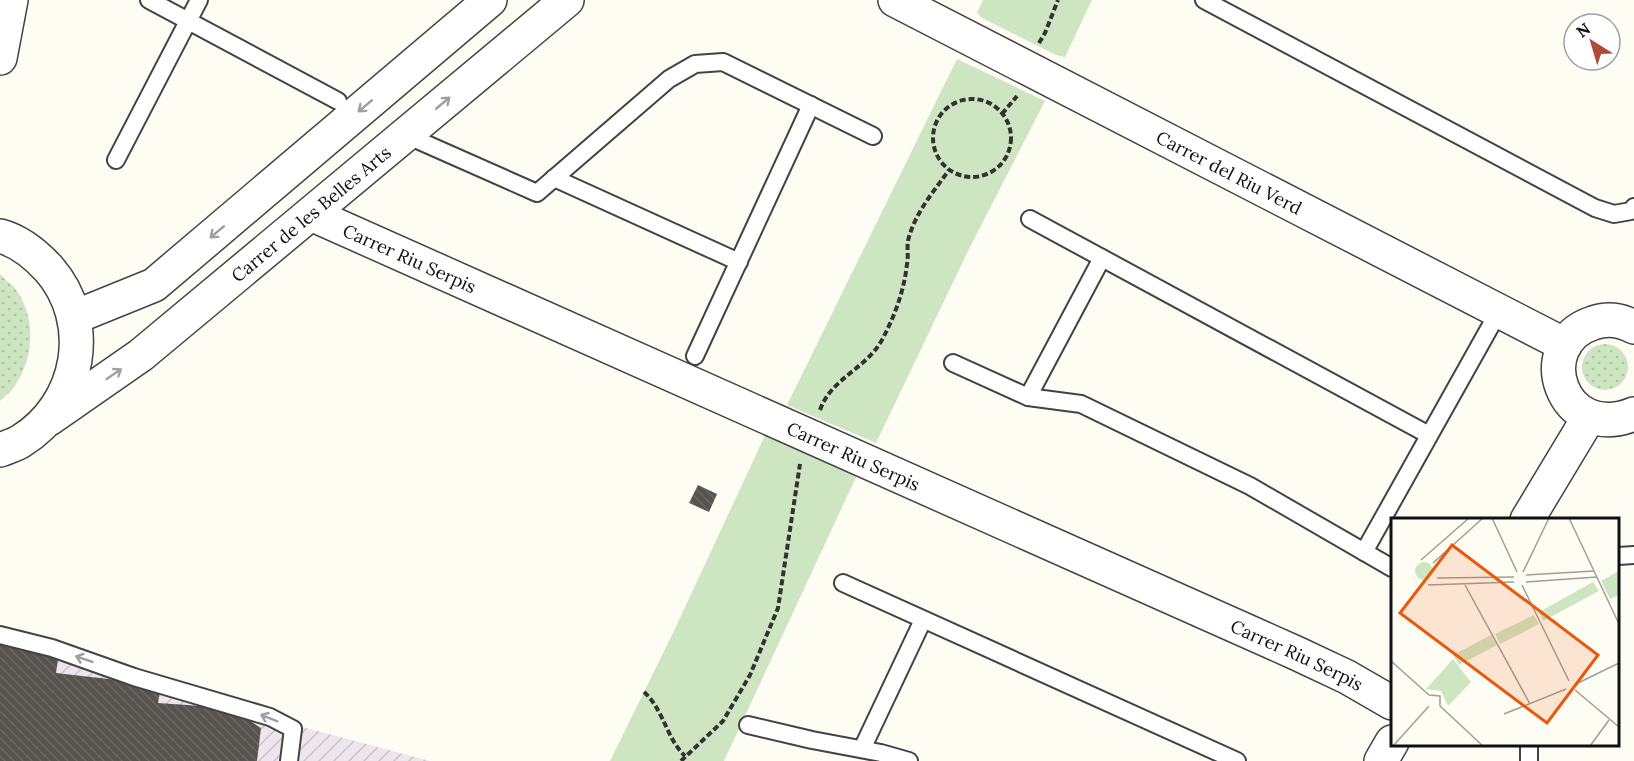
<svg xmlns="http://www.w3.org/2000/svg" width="1634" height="761" font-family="Lora,serif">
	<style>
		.industrial { fill: url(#industrial-furrows) }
		.grass { fill: url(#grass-dots) }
		.park { fill: #cde5c1 }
		.building { fill: url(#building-back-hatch) }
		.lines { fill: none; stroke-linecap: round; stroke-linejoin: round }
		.service-casing { stroke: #434343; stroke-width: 20 }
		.minor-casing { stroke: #434343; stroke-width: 36 }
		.path { stroke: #323232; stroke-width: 4; stroke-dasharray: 6 3; stroke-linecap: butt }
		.service { stroke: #fff; stroke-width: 16 }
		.minor { stroke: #fff; stroke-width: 33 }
		.oneway { stroke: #9f9f9f }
		.labels { text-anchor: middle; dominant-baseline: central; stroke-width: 6; stroke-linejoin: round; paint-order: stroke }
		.street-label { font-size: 18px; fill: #101010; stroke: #fff }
		.inset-road { fill: none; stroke: #9f9e99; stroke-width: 1.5 }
		.view { fill: #e8590c; fill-opacity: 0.15; stroke: #e8590c; stroke-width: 3 }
		.inset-edge { fill: none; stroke: #101010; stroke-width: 3 }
	</style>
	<defs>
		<pattern id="industrial-furrows" width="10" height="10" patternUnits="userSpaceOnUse" patternTransform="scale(1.5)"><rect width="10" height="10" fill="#ede6ec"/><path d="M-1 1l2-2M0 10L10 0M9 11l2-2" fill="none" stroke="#cac4c9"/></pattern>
		<pattern id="grass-dots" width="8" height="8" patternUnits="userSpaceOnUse" patternTransform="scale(1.5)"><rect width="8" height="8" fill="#cde5c1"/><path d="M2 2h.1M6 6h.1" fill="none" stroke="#afc3a5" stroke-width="1.8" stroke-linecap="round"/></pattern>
		<pattern id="building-back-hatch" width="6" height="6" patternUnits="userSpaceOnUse" patternTransform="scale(1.5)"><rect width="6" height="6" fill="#57534e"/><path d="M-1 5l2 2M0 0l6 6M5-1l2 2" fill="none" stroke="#6a6763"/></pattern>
	</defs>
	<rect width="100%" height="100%" fill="#fefdf4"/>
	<path class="industrial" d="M0 646 430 761H0Z"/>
	<g class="grass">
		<path d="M0 274C4 279 10 283 14 287 36 315 35 355 16 384 12 391 5 396 0 401Z"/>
		<circle cx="1605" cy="367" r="23"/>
	</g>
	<g class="park">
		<path d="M983 0H1092L1065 57 1056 55 982 18 977 13Z"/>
		<path d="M957 59 1045 101 969 249 876 443 787 405Z"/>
		<path d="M767 431 857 475 724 761H610L672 635Z"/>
	</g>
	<g class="building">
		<path d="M698 485 717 494 709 512 689 503Z"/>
		<path d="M0 640 59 653 56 673 161 685 158 703 230 708 261 728 257 761H0Z"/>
	</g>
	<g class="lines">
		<g class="service-casing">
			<g id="service">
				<path d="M149 0 338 101"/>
				<path d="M1204 0 1595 208 1614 214 1631 211 1634 207"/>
				<path d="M406 135 537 193 669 79 695 64 723 62 873 136"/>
				<path d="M116 160 199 0"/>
				<path d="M554 178 739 262"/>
				<path d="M1030 219 1429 435"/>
				<path d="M695 356 811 105"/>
				<path d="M953 363 1028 397 1081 404 1250 486 1392 568"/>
				<path d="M1028 397 1102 258"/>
				<path d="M1364 552 1499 311"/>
				<path d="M1618 556 1634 555"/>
				<path d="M843 583 1237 761"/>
				<path d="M0 635 52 648 134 677 270 717 293 729 289 761"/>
				<path d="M748 725 812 740 881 753 909 761"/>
				<path d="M862 749 923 620"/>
				<path d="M1529 761V744"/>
			</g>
		</g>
		<g class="minor-casing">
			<g id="minor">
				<path id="s1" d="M895 0 1565 345"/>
				<path d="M0 58 11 0"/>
				<path id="s2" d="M311 214 1296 653 1347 677 1392 703"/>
				<path d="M0 236C19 241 36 255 49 269 95 322 81 404 21 441 15 445 7 447 0 450"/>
				<path d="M75 317 154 285 490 0"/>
				<path d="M1634 327C1621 320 1607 318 1593 323 1529 344 1561 444 1634 414"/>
				<path id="s3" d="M49 419 141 355 567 0"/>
				<path d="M1527 520 1589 417"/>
				<path d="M1381 761 1392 742"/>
			</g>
		</g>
		<g class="path">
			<path d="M1039 43 1045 33 1058 0"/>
			<circle cx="972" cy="138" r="39"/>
			<path d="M1002 114 1017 96"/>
			<path d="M820 410C831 378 868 368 883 338 895 315 904 291 907 264 909 255 906 246 909 237 916 212 934 191 949 170"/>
			<path d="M644 692C664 710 666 738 685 756"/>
			<path d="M681 761 723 721 750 675 778 608 800 464"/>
		</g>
		<use href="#service" class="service"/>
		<use href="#minor" class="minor"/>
	</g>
	<defs><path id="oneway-shaft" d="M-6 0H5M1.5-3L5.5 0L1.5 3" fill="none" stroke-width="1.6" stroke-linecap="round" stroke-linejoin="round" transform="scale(1.5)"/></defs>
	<g class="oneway">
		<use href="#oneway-shaft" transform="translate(443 103) rotate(-40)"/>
		<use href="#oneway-shaft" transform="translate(365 106) rotate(140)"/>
		<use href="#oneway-shaft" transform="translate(217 232) rotate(140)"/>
		<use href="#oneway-shaft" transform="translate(114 374) rotate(-34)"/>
		<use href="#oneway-shaft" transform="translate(84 659) rotate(-161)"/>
		<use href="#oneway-shaft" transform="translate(269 718) rotate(-158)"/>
	</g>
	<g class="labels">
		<g class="street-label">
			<text stroke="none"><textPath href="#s1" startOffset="376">Carrer del Riu Verd</textPath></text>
			<text stroke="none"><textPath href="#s3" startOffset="333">Carrer de les Belles Arts</textPath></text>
			<text stroke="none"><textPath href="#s2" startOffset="108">Carrer Riu Serpis</textPath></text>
			<text stroke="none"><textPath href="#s2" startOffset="594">Carrer Riu Serpis</textPath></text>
			<text stroke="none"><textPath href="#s2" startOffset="1080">Carrer Riu Serpis</textPath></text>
		</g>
	</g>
	<g transform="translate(1391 518)">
		<rect width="228" height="228" fill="#fefdf4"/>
		<path d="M24 53a9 9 0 1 1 18 0a9 9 0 1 1-18 0Z" fill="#cde5c1"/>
		<path d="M228 53V77L219 81 210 63ZM202 64 208 73 152 103 148 94ZM143 97 148 106 109 126 104 116ZM100 117 106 127 68 147 62 137ZM62 141 80 164 57 188 50 173 35 171Z" fill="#cde5c1"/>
		<path class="inset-road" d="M101 0 126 54M178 0 228 106M30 42 78 0M42 45 92 0M132 54 158 0M135 57 203 53M46 60 123 59M135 64 206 59M37 67 123 64M74 67 139 186M131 67 178 163M0 143 38 177M185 166 228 145M184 172 228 209M38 177 49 178V188M49 188 92 228M113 196 175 171M2 228 38 188M199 228 218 202"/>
		<path class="view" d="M61 27 207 137 156 205 9 95Z"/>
		<rect width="228" height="228" class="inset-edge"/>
	</g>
	<g transform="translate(1592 42) rotate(323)"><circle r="28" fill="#ffffff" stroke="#9f9f9f" stroke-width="1.5"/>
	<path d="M0-4.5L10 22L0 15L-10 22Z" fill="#af4939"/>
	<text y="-9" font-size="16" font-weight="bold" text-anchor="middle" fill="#101010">N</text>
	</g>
</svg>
